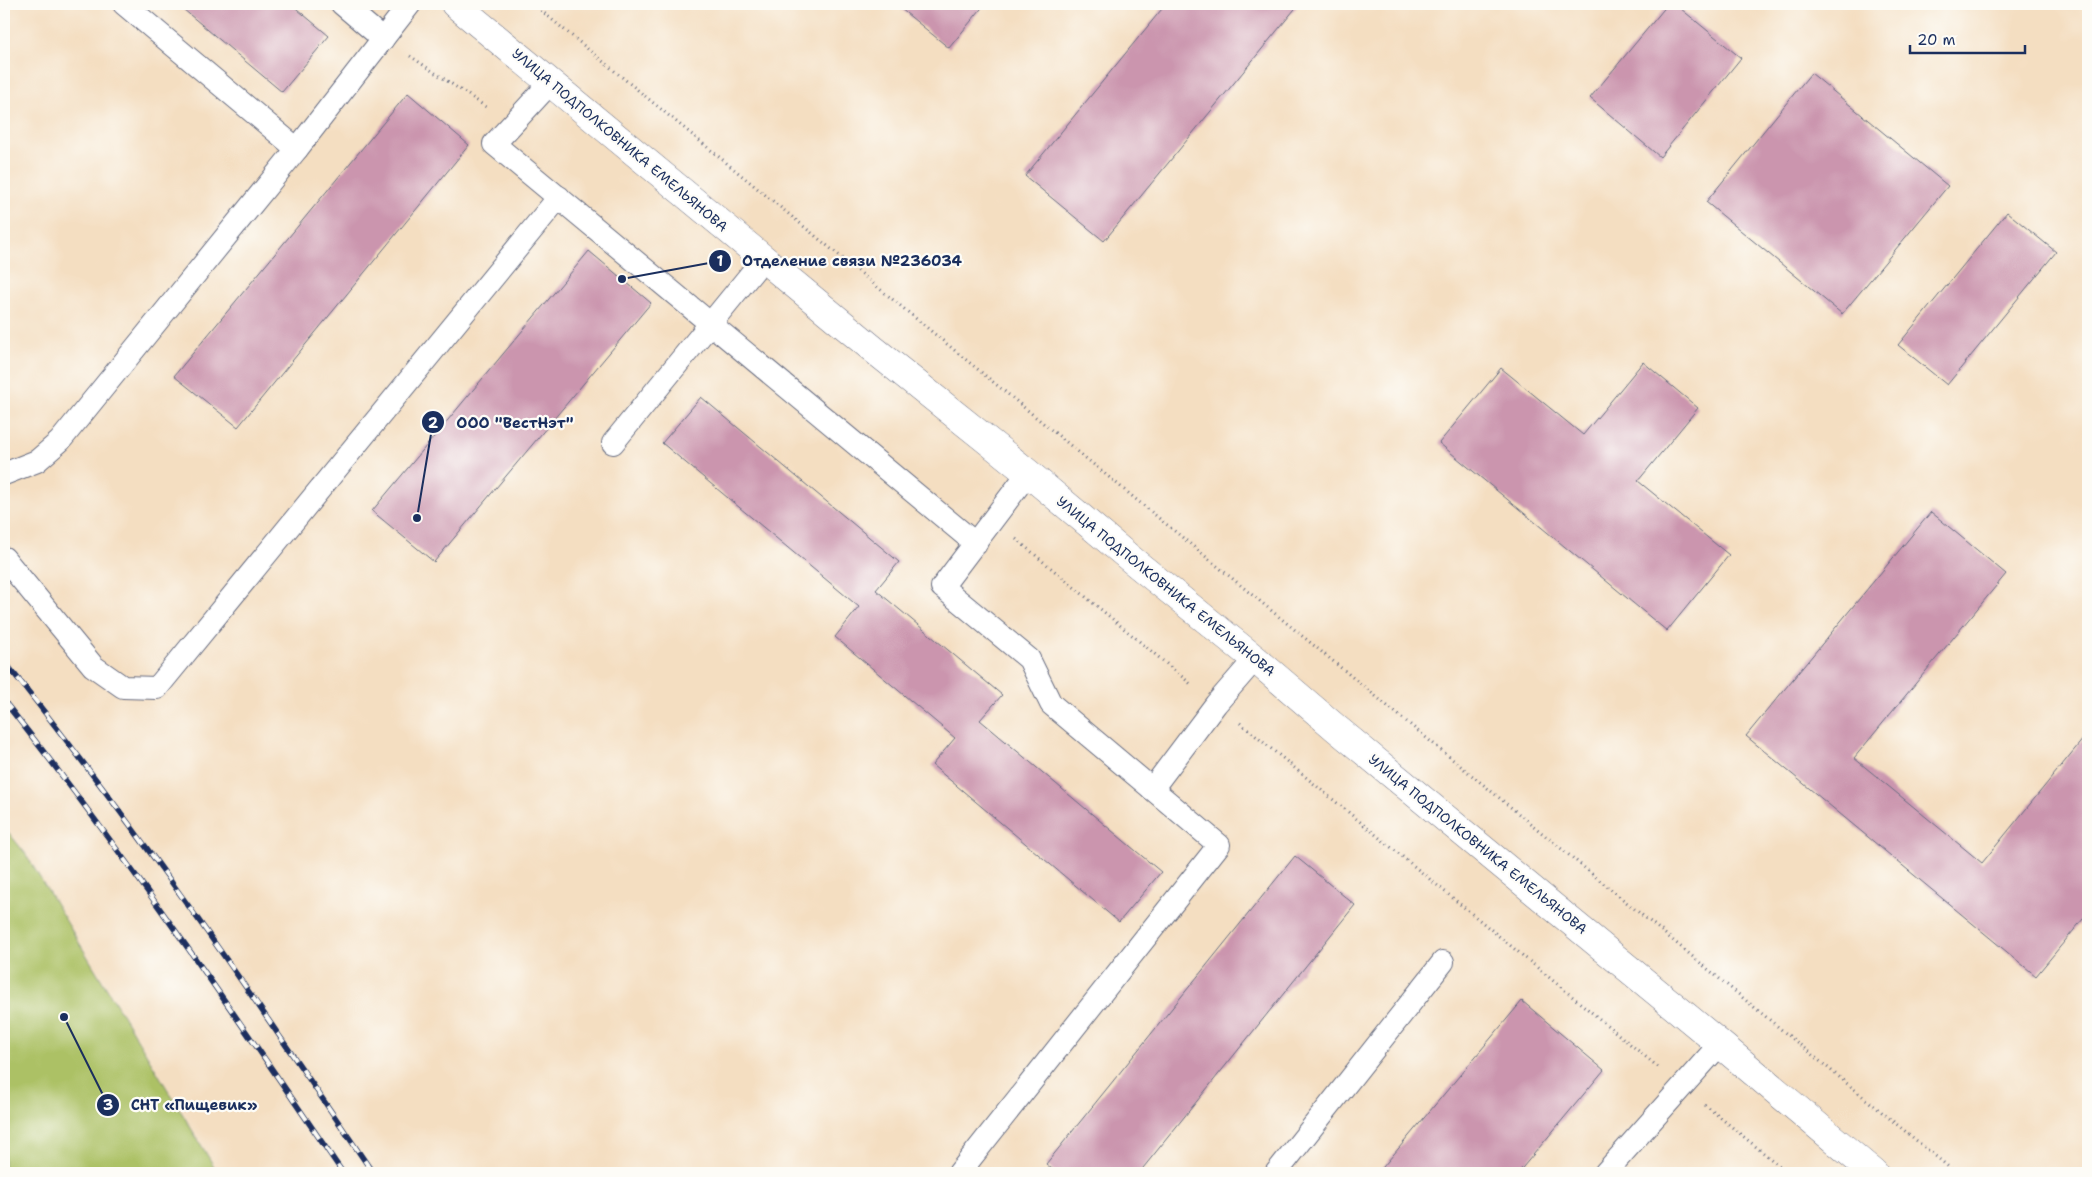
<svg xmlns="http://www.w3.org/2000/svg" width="2092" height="1177" font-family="'Shantell Sans',sans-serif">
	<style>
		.green { fill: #acc165; stroke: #647862 }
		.building { fill: #cb95ae }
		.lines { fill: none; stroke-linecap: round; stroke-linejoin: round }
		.lane-casing { stroke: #676c81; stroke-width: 24 }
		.primary-casing { stroke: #676c81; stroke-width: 29 }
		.path { stroke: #676c81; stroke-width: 3; stroke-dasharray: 1 4; stroke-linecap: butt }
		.lane { stroke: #fff; stroke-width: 22 }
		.primary { stroke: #fff; stroke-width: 28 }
		.rail-casing { stroke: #1b2f5e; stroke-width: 5.5 }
		.rail { stroke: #fdfcf7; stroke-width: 4; stroke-dasharray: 11; stroke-linecap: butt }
		.labels { text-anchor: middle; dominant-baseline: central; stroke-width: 4.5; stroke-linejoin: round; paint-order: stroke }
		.street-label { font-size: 14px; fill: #1b2f5e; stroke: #fdfcf7 }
		.leader { fill: none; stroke: #1b2f5e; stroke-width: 2 }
		.callout-dot { fill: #1b2f5e; stroke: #fdfcf7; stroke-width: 2 }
		.mark-label { font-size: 15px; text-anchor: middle; font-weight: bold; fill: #fff }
		.callout-label { font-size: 15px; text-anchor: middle; font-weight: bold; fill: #1b2f5e; stroke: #fdfcf7; stroke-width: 4.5; stroke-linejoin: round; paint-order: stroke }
	</style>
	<rect width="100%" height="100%" fill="#fdfcf7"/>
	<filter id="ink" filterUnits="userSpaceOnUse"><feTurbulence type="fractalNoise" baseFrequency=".02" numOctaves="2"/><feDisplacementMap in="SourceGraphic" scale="10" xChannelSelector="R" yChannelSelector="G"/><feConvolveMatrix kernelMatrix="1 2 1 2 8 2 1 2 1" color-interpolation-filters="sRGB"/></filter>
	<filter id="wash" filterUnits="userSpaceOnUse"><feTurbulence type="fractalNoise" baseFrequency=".0096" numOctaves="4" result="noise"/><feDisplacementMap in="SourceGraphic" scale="20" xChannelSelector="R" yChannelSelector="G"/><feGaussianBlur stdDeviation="1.12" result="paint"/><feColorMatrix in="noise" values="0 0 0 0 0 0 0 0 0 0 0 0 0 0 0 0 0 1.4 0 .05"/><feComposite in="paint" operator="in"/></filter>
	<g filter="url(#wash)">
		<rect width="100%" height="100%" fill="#f4dec1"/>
		<path class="green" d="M4 827 25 853 218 1173H4Z"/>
		<g id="blocks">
			<g class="building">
				<path d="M177 4H291L329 36 282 92Z"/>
				<path d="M895 4H985L949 48Z"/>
				<path d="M1166 4H1299L1104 241 1025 176Z"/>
				<path d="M1668 4H1675L1741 58 1660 157 1590 98Z"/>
				<path d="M1811 73 1948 186 1842 314 1706 202Z"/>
				<path d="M408 93 469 145 238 427 174 376Z"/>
				<path d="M2007 212 2056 252 1947 385 1898 345Z"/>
				<path d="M589 251 651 303 434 562 372 511Z"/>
				<path d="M1643 362 1698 408 1638 481 1729 555 1667 631 1439 443 1501 368 1583 435Z"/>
				<path d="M701 397 899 562 876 590 1002 695 980 720 1161 872 1119 922 932 765 955 738 835 637 859 607 662 443Z"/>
				<path d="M1931 512 2006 574 1854 758 1982 863 2088 733V913L2036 976 1746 736Z"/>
				<path d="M1295 856 1355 905 1139 1173H1057L1046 1164Z"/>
				<path d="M1522 1001 1604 1070 1518 1173H1378Z"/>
			</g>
		</g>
	</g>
	<g filter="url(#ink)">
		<use href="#blocks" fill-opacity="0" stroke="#676c81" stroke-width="1"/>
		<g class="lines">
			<g class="lane-casing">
				<g id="lane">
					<path d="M124 4 297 149 410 4"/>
					<path d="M342 4 383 39"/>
					<path d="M546 78 541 93 494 144 976 544"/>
					<path d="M613 443 755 269 762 257"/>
					<path d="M4 474 37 461 60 441 297 149"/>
					<path d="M4 558 93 666 123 687 157 688 559 197"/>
					<path d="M1152 789 1216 704 1255 659"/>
					<path d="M959 1173 1219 845 1051 704 1029 659 942 587 1028 473"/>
					<path d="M1276 1173 1443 962"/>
					<path d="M1605 1173 1720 1044"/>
				</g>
			</g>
			<g class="primary-casing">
				<path id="primary" d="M455 4 873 349 1028 473 1132 560 1255 659 1337 729 1720 1044 1874 1173"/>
			</g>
			<g class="path">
				<path d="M533 4 1956 1173"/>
				<path d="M410 56 486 107"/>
				<path d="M1016 539 1192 685"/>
				<path d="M1240 723 1658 1067"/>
				<path d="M1705 1105 1788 1173"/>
			</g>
			<use href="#lane" class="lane"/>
			<use href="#primary" class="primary"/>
			<g class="rail-casing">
				<g id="rail">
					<path d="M4 661C136 825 255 999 373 1173"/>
					<path d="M4 701C124 852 234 1013 343 1173"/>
				</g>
			</g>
			<use href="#rail" class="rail"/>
		</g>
	</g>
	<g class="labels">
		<g class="street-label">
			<text transform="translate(620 140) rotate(40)">УЛИЦА ПОДПОЛКОВНИКА ЕМЕЛЬЯНОВА</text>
			<text transform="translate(1166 586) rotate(39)">УЛИЦА ПОДПОЛКОВНИКА ЕМЕЛЬЯНОВА</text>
			<text transform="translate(1478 844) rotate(39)">УЛИЦА ПОДПОЛКОВНИКА ЕМЕЛЬЯНОВА</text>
		</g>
	</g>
	<path class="leader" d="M622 279L720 261M417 518L433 422M64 1017L108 1105"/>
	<g class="callout-dot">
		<circle cx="622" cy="279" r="5"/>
		<circle cx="417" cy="518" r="5"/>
		<circle cx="64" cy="1017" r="5"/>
		<circle cx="720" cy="261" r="12"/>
		<circle cx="433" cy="422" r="12"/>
		<circle cx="108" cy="1105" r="12"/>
	</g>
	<g class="mark-label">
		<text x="720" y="266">1</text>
		<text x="433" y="428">2</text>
		<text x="108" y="1110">3</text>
	</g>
	<g class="callout-label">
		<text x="852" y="266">Отделение связи №236034</text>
		<text x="515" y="428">ООО "ВестНэт"</text>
		<text x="194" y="1110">СНТ «Пищевик»</text>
	</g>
	<rect width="2092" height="1177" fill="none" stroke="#fdfcf7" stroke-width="20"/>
	<path d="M1910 45v8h115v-8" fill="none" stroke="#1b2f5e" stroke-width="2.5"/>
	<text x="1917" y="45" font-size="15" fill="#1b2f5e" stroke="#fdfcf7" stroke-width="4" paint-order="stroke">20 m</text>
</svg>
